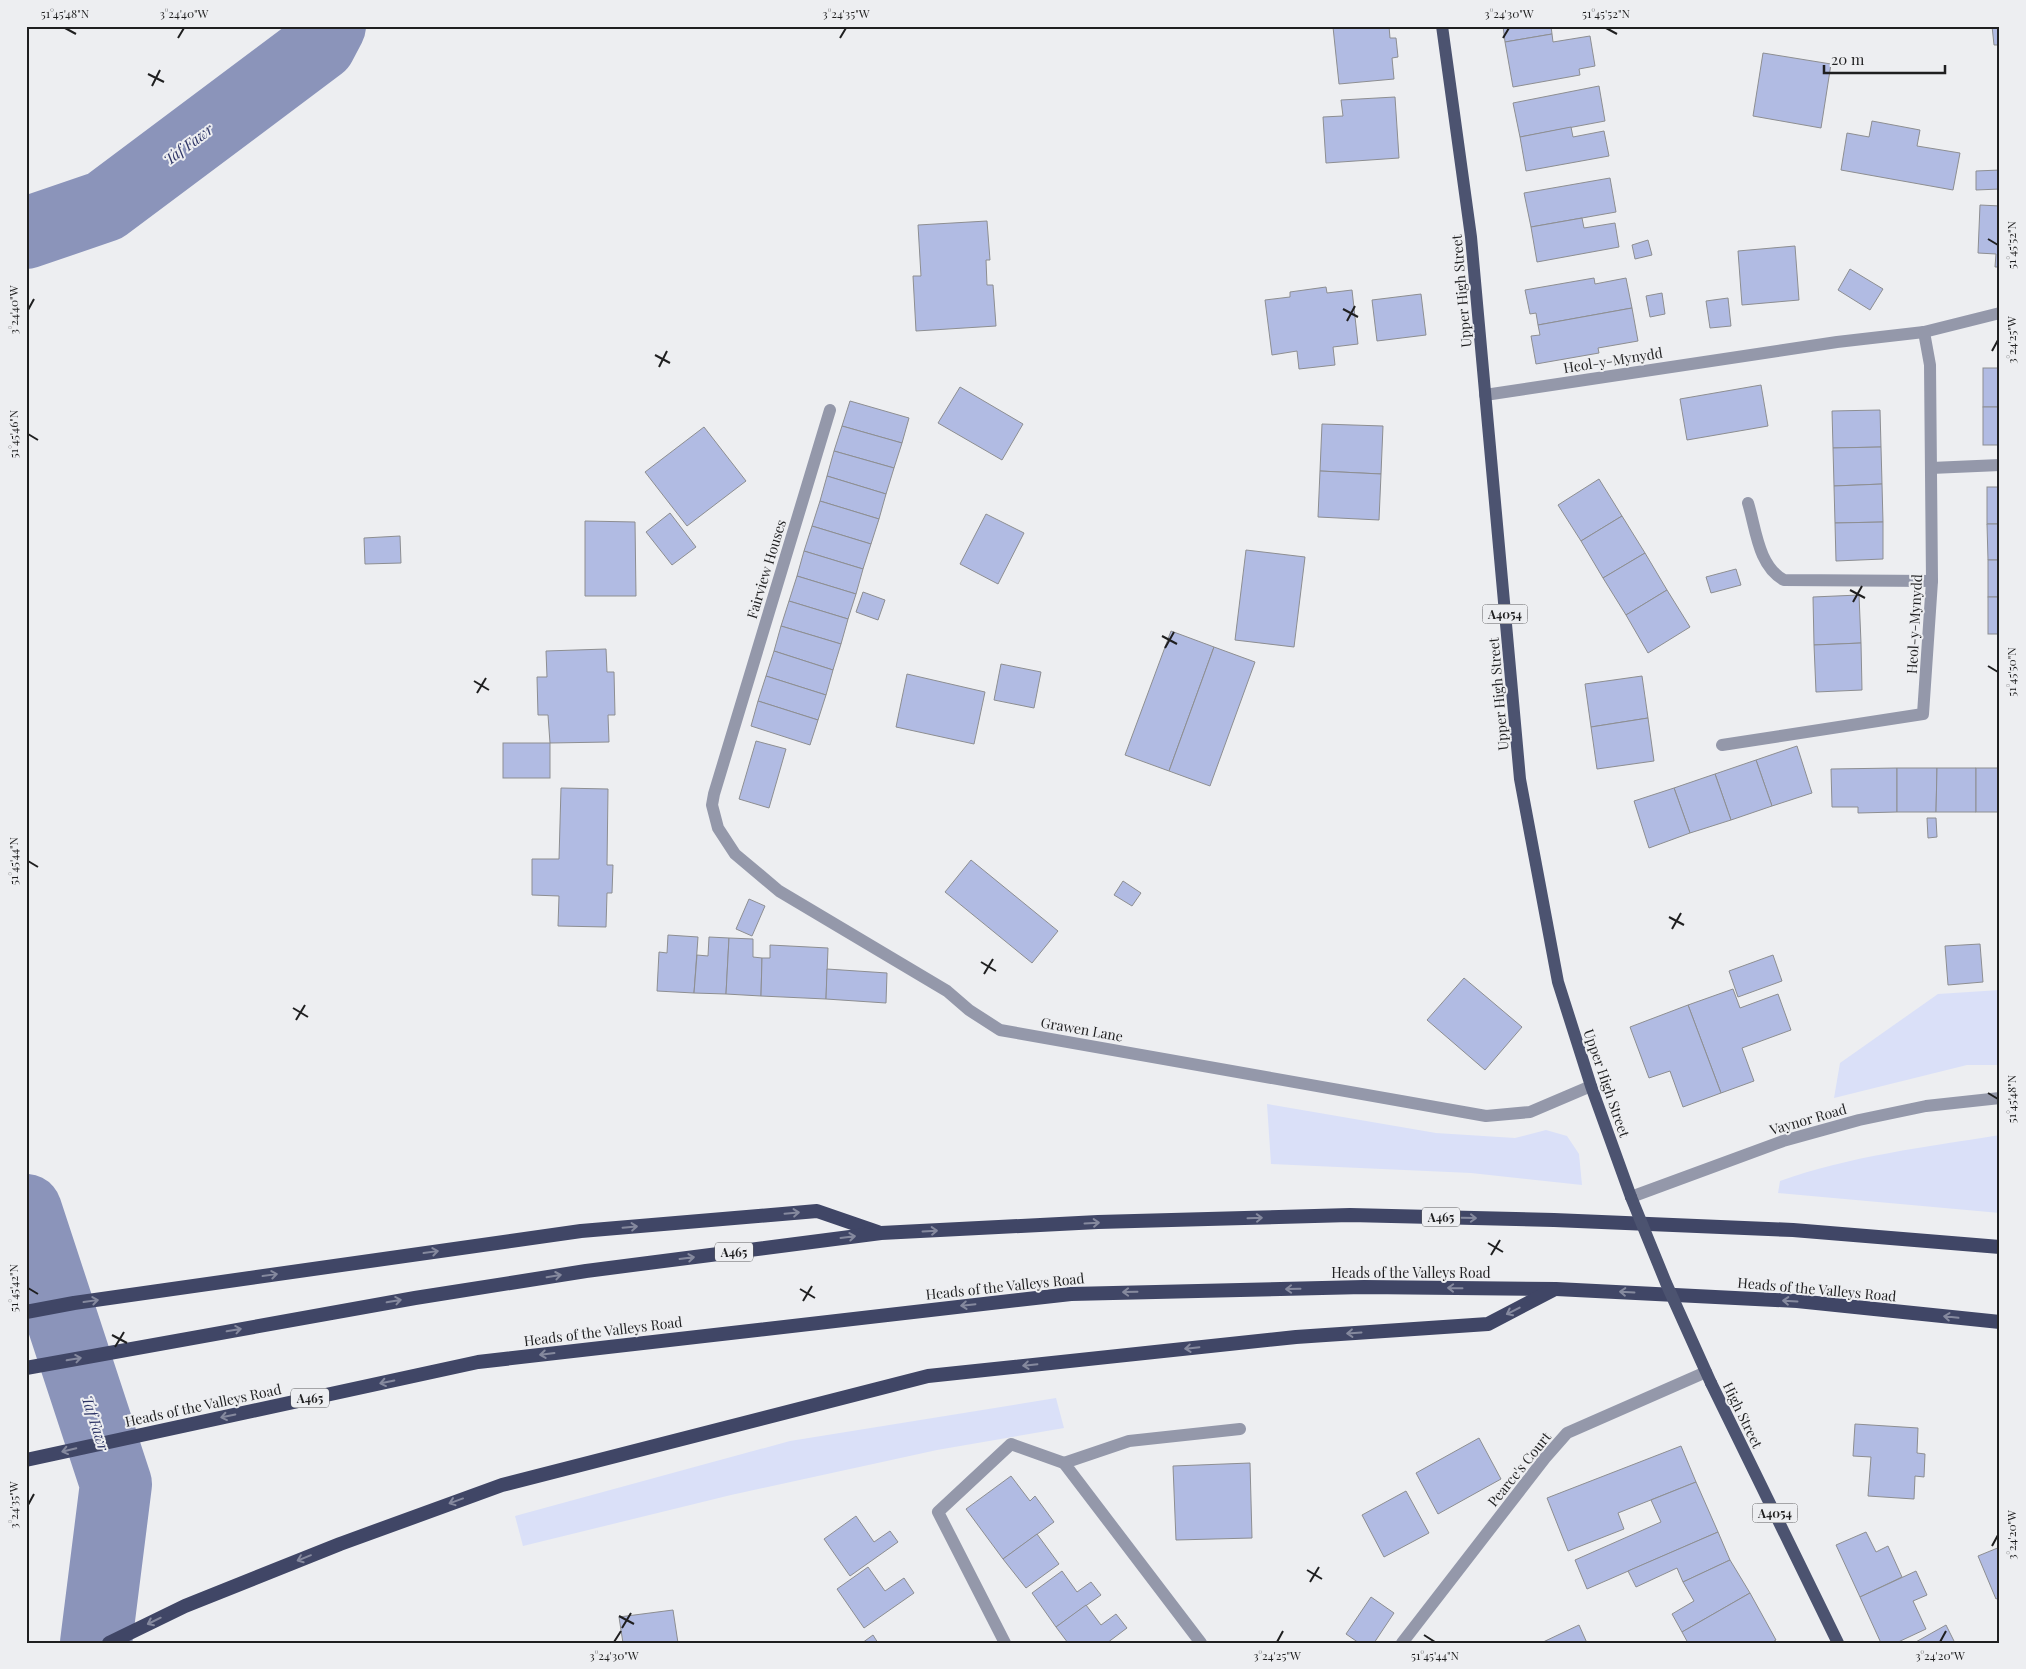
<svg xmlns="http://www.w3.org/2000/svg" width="2026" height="1669" font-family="'Playfair Display',serif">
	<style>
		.green { fill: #dae0f8 }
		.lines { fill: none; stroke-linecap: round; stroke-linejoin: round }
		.river { stroke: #8b94ba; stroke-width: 72 }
		.building { fill: #b1bbe3; stroke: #8d8e91 }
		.service { stroke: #9498aa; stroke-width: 12 }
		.minor { stroke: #9498aa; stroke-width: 12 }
		.tertiary { stroke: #9498aa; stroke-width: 12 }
		.primary { stroke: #4c5370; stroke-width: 12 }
		.trunk { stroke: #404666; stroke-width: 14 }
		.primary-bridge { stroke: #4c5370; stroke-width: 12 }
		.oneway { stroke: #85899e }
		.ticks { fill: none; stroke: #1f1f20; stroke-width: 2 }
		.labels { text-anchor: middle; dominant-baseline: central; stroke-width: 4; stroke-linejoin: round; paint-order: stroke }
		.shield { fill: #edeef1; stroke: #5d5d5f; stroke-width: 1 }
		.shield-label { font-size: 12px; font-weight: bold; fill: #1f1f20 }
		.street-label { font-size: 14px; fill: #1f1f20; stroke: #edeef1 }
		.water-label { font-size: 15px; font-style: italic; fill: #2c3365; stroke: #edeef1 }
		.neatline { fill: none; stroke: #1f1f20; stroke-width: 2 }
		.ticks-label { font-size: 12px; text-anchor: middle; fill: #1f1f20 }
	</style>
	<rect width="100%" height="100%" fill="#edeef1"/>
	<g class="green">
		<path d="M2000 990V1065H1967L1834 1098 1840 1063 1938 994Z"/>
		<path d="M1267 1104 1436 1133 1515 1138 1546 1130 1567 1136 1579 1154 1582 1185 1471 1173 1271 1164Z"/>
		<path d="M2000 1135V1213L1778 1193 1780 1181C1850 1156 1926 1147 2000 1135Z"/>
		<path d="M1056 1398 1064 1428 937 1450 731 1495 523 1546 515 1516 790 1441Z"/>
	</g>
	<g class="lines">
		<g class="river">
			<path d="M26 233 105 206 320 45 330 26"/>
			<path d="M26 1210 116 1484 96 1643"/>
		</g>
	</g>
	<g class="building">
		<path d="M1344 26H1389L1390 38H1396L1398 57 1392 58 1394 79 1339 84 1333 27Z"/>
		<path d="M1503 26H1551L1552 34 1505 42Z"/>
		<path d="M1992 26H2000V45H1994Z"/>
		<path d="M1552 34 1553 42 1590 36 1595 66 1579 69 1580 75 1513 87 1505 42Z"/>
		<path d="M1763 53 1831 64 1821 128 1753 116Z"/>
		<path d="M1599 86 1605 121 1520 137 1513 103Z"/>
		<path d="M1395 97 1399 158 1326 163 1323 117 1343 116 1341 100Z"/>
		<path d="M1872 121 1920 130 1917 146 1960 153 1953 190 1841 170 1847 133 1869 137Z"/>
		<path d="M1571 127 1573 137 1604 131 1609 156 1526 171 1520 137Z"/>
		<path d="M2000 170V189L1976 190V171Z"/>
		<path d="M1610 178 1616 212 1531 227 1524 193Z"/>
		<path d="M1980 205 2000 206V267H1995L1996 254 1978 253Z"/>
		<path d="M1582 218 1584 228 1615 223 1619 247 1537 262 1531 227Z"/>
		<path d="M987 221 990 260H986L987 285H993L996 326 916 331 913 276H921L918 225Z"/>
		<path d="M1648 240 1652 255 1635 259 1632 245Z"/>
		<path d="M1795 246 1799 300 1742 305 1738 251Z"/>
		<path d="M1850 269 1883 289 1870 310 1838 290Z"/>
		<path d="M1594 278 1595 284 1626 278 1632 308 1538 325 1536 313 1530 314 1525 290Z"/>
		<path d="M1326 287 1327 293 1352 290 1358 344 1333 347 1335 365 1299 369 1297 351 1272 355 1265 300 1290 297V292Z"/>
		<path d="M1662 293 1665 314 1650 317 1646 296Z"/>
		<path d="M1421 294 1426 335 1377 341 1372 300Z"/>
		<path d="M1728 298 1731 326 1710 328 1706 301Z"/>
		<path d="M1632 308 1638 341 1598 348 1599 353 1536 364 1531 336 1540 335 1538 325Z"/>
		<rect x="1983" y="368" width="17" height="39"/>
		<path d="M1761 385 1768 426 1687 440 1680 399Z"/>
		<path d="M960 387 1023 424 1002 460 938 423Z"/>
		<path d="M850 401 909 418 902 443 842 426Z"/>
		<rect x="1983" y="407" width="17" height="38"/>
		<path d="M1880 410 1881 447 1833 448 1832 411Z"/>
		<path d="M1322 424 1383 426 1381 474 1320 471Z"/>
		<path d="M842 426 902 443 894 468 834 451Z"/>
		<path d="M704 427 746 481 687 526 645 472Z"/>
		<path d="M1881 447 1882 484 1834 486 1833 448Z"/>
		<path d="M834 451 894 468 886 494 827 476Z"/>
		<path d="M1320 471 1381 474 1379 520 1318 517Z"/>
		<path d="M827 476 886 494 879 519 820 501Z"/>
		<path d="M1599 479 1622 516 1581 541 1558 505Z"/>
		<path d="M1882 484 1883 522 1835 523 1834 486Z"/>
		<rect x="1987" y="487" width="13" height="37"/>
		<path d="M820 501 879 519 871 544 812 526Z"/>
		<path d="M670 513 696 547 672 565 646 532Z"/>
		<path d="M986 514 1024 533 998 584 960 564Z"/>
		<path d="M1622 516 1645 553 1603 578 1581 541Z"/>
		<path d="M585 521 635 522 636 596H585Z"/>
		<path d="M1883 522V559L1836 561 1835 523Z"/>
		<path d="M1987 524H2000V560H1988Z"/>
		<path d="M812 526 871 544 863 569 804 551Z"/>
		<path d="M400 536 401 563 365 564 364 538Z"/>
		<path d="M1246 550 1305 557 1294 647 1235 640Z"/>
		<path d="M804 551 863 569 856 594 797 576Z"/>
		<path d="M1645 553 1667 590 1626 615 1603 578Z"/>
		<rect x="1988" y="560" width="12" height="37"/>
		<path d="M1736 569 1741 585 1711 593 1706 577Z"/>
		<path d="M797 576 856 594 848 619 789 601Z"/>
		<path d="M1667 590 1690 627 1648 653 1626 615Z"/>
		<path d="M863 592 885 600 878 620 856 612Z"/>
		<path d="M1859 595 1861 643 1814 645 1813 597Z"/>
		<rect x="1988" y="597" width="12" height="37"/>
		<path d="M789 601 848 619 841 644 781 626Z"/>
		<path d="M781 626 841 644 833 670 774 651Z"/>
		<path d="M1171 631 1214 647 1169 771 1125 755Z"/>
		<path d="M1861 643 1862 690 1816 692 1814 645Z"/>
		<path d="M1214 647 1255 662 1210 786 1169 771Z"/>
		<path d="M606 649 607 672H614L615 715H608L609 742 550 743 548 715H538L537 677H547L546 651Z"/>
		<path d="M774 651 833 670 826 695 766 676Z"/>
		<path d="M1001 664 1041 672 1034 708 994 700Z"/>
		<path d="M907 674 985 692 974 744 896 727Z"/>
		<path d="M766 676 826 695 818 720 758 701Z"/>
		<path d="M1642 676 1648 718 1591 727 1585 684Z"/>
		<path d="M758 701 818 720 810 745 751 726Z"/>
		<path d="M1648 718 1654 761 1597 769 1591 727Z"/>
		<path d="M756 741 786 749 769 808 739 799Z"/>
		<rect x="503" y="743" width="47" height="35"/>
		<path d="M1797 746 1812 793 1772 806 1756 760Z"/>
		<path d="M1756 760 1772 806 1731 820 1715 774Z"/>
		<path d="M1897 768V812L1858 813V807H1832L1831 769Z"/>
		<path d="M1897 768H1937L1936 812H1897Z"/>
		<path d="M1937 768H1976V812H1936Z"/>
		<rect x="1976" y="768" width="24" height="44"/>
		<path d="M1715 774 1731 820 1690 833 1674 788Z"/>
		<path d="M561 788 608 789 607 865H613L612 893H607L606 927 558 926 559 896 532 895V859H559Z"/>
		<path d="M1674 788 1690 833 1649 848 1634 801Z"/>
		<path d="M1927 818H1936L1937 837 1928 838Z"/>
		<path d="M971 860 1058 931 1032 963 945 892Z"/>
		<path d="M1123 881 1141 893 1132 906 1114 895Z"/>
		<path d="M749 899 765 906 752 936 736 929Z"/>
		<path d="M668 935 698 937 694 993 657 991 659 952 667 953Z"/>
		<path d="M709 937 729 938 726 994 694 993 697 955 708 956Z"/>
		<path d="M729 938 753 939V957L762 958 761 996 726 994Z"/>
		<path d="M1980 944 1983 982 1948 985 1945 946Z"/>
		<path d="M770 945 828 948 826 999 761 996 762 958H770Z"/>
		<path d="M1773 955 1782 981 1738 997 1729 971Z"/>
		<path d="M827 969 887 973 886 1003 826 999Z"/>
		<path d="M1464 978 1522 1027 1485 1070 1427 1020Z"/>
		<path d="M1733 989 1740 1008 1778 994 1791 1030 1742 1048 1754 1081 1721 1093 1688 1005Z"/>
		<path d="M1688 1005 1721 1093 1683 1107 1670 1071 1649 1078 1630 1027Z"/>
		<path d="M1855 1424 1918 1428 1917 1453 1925 1454 1924 1477 1915 1476 1914 1499 1868 1496 1871 1457 1853 1456Z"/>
		<path d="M1479 1438 1501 1479 1438 1514 1416 1473Z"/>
		<path d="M1681 1446 1696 1482 1618 1513 1624 1529 1568 1551 1547 1498Z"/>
		<path d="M1250 1463 1252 1538 1176 1540 1173 1466Z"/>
		<path d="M1011 1476 1030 1501 1035 1496 1054 1522 1003 1559 966 1509Z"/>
		<path d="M1696 1482 1718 1532 1587 1589 1575 1560 1661 1522 1651 1500Z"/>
		<path d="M1406 1491 1429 1533 1384 1557 1362 1515Z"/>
		<path d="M856 1516 874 1542 890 1531 898 1542 850 1576 824 1539Z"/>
		<path d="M1718 1532 1730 1560 1683 1582 1677 1568 1636 1587 1628 1571Z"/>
		<path d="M1866 1532 1876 1552 1888 1546 1902 1577 1860 1597 1836 1545Z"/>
		<path d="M1037 1534 1059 1564 1026 1588 1003 1559Z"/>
		<path d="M2000 1547V1597L1996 1599 1978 1556Z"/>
		<path d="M1730 1560 1750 1593 1682 1632 1672 1614 1694 1601 1683 1582Z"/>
		<path d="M868 1567 885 1591 904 1578 914 1593 864 1628 837 1589Z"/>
		<path d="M1062 1571 1077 1592 1091 1582 1101 1595 1056 1627 1032 1593Z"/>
		<path d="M1916 1571 1927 1595 1913 1601 1926 1629 1896 1643H1881L1860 1597Z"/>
		<path d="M1750 1593 1776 1640 1771 1643H1688L1682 1632Z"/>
		<path d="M1371 1597 1394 1613 1374 1643H1359L1346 1634Z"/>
		<path d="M1086 1605 1101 1625 1116 1614 1127 1628 1107 1643H1068L1056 1627Z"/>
		<path d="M673 1610 678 1643H623L619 1617Z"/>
		<path d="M1579 1625 1587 1643H1541Z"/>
		<path d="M1946 1625 1955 1643H1914Z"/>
		<path d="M873 1635 878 1643H862Z"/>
	</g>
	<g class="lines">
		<g class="service">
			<path d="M1931 468 2000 465"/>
			<path d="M1748 503C1756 529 1758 566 1784 580L1932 581"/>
		</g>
		<g class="minor">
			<path d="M1485 395 1837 342 1924 332 2000 313"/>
			<path d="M830 410 714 794 712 805 718 828 735 854 779 891 947 991 969 1010 1000 1030 1486 1116 1530 1112 1591 1086"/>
			<path d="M1722 745 1923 714 1932 581 1930 365 1924 332"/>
			<path d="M1005 1643 938 1512 1011 1444 1064 1463"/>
			<path d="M1201 1643 1064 1463 1129 1441 1240 1429"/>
			<path d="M1402 1643 1545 1458 1567 1433 1706 1372"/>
		</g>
		<path class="tertiary" d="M1631 1197 1783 1141 1859 1120 1926 1106 2000 1098"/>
		<g class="primary">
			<path d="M1442 26 1471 237 1520 779 1558 982 1591 1086 1631 1197"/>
			<path d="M1711 1383 1838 1643"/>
		</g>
		<g class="trunk">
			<path d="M26 1312 74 1303 581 1231 817 1211 878 1232"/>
			<path d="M26 1368 415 1298 586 1271 881 1233 1098 1222 1350 1215 1554 1220 1793 1230 2000 1247"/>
			<path d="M26 1460 478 1362 1071 1294 1364 1287 1556 1289 1797 1301 2000 1322"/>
			<path d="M109 1643 185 1606 340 1544 502 1485 928 1376 1296 1337 1488 1324 1553 1290"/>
		</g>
		<path class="primary-bridge" d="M1631 1197 1666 1283 1711 1383"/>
	</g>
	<defs><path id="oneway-shaft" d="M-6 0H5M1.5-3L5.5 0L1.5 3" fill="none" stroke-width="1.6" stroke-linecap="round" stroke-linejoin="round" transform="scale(1.25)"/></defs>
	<g class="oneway">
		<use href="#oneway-shaft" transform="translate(792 1213) rotate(-5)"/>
		<use href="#oneway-shaft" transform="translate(1255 1218) rotate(-2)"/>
		<use href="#oneway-shaft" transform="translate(1469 1218) rotate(1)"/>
		<use href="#oneway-shaft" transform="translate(1092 1223) rotate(-3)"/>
		<use href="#oneway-shaft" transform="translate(630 1227) rotate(-5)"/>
		<use href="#oneway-shaft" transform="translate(930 1231) rotate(-3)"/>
		<use href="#oneway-shaft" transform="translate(848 1237) rotate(-7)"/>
		<use href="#oneway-shaft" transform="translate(431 1252) rotate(-8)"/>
		<use href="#oneway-shaft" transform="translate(687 1258) rotate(-7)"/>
		<use href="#oneway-shaft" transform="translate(270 1275) rotate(-8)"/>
		<use href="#oneway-shaft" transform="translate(554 1276) rotate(-9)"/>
		<use href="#oneway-shaft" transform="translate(1455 1288) rotate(-179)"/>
		<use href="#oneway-shaft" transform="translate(1293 1289) rotate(179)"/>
		<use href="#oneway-shaft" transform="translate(1130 1292) rotate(179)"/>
		<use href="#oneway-shaft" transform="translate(1627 1292) rotate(-177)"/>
		<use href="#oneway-shaft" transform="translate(91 1301) rotate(-8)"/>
		<use href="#oneway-shaft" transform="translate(394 1301) rotate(-10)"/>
		<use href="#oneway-shaft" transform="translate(1790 1301) rotate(-177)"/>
		<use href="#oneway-shaft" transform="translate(968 1305) rotate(174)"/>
		<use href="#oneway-shaft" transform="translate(1513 1311) rotate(153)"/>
		<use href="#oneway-shaft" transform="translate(1951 1317) rotate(-174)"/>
		<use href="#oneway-shaft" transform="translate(234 1330) rotate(-10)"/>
		<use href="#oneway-shaft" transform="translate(1354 1333) rotate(176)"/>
		<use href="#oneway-shaft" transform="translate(1192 1348) rotate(174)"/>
		<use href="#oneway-shaft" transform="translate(547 1354) rotate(173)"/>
		<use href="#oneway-shaft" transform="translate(74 1359) rotate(-10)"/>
		<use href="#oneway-shaft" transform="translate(1030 1365) rotate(174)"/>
		<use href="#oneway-shaft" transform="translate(387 1382) rotate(168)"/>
		<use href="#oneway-shaft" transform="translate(228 1416) rotate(168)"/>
		<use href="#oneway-shaft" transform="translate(69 1450) rotate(167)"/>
		<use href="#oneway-shaft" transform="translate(456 1501) rotate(160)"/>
		<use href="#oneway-shaft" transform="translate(304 1558) rotate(158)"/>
		<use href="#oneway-shaft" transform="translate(154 1621) rotate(154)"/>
	</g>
	<path class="ticks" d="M65 28 76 34M1606 28 1617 34M178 38 184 28M840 38 846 28M1503 38 1509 28M148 74 164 82M152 86 160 70M1988 239 1998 245M1343 309 1358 317M28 310 34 299M1347 321 1355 306M1992 351 1998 340M655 355 670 363M659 367 667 351M28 434 38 440M1850 590 1865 598M1853 602 1862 586M1162 636 1177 644M1165 648 1174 632M1988 666 1998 672M474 681 489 690M477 693 486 678M28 861 38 867M1669 917 1684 925M1672 929 1681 913M981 962 996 971M984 974 993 959M293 1008 308 1017M296 1020 305 1005M1988 1093 1998 1099M1488 1243 1503 1252M1491 1255 1500 1240M28 1288 38 1294M800 1289 815 1298M803 1301 812 1286M112 1335 127 1343M115 1347 124 1332M28 1505 34 1494M1992 1546 1998 1535M1307 1570 1322 1579M1310 1582 1319 1567M619 1616 634 1624M622 1628 631 1613M1424 1635 1435 1642M614 1642 621 1631M1277 1642 1283 1631M1940 1642 1946 1631"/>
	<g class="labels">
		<g class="shield">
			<rect x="1482.5" y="604.5" width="45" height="19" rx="4"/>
			<rect x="1422" y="1207.5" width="38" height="19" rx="4"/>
			<rect x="715" y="1242.5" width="38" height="19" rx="4"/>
			<rect x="291" y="1388.5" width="38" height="19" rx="4"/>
			<rect x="1752.5" y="1503.5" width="45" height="19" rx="4"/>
		</g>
		<g class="shield-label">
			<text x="1505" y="614">A4054</text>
			<text x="1441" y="1217">A465</text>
			<text x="734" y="1252">A465</text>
			<text x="310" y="1398">A465</text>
			<text x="1775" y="1513">A4054</text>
		</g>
		<g class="street-label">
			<text transform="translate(1461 291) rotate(-95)">Upper High Street</text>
			<text transform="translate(1613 360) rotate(-9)">Heol-y-Mynydd</text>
			<text transform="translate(766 569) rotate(-73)">Fairview Houses</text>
			<text transform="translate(1914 624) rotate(-87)">Heol-y-Mynydd</text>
			<text transform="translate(1498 694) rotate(-95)">Upper High Street</text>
			<text transform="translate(1082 1029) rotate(10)">Grawen Lane</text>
			<text transform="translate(1607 1083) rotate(71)">Upper High Street</text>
			<text transform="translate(1808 1119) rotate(-16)">Vaynor Road</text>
			<text x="1411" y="1272">Heads of the Valleys Road</text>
			<text transform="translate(1005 1286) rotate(-6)">Heads of the Valleys Road</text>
			<text transform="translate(1817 1289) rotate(5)">Heads of the Valleys Road</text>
			<text transform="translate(603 1331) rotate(-7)">Heads of the Valleys Road</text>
			<text transform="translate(203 1405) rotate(-12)">Heads of the Valleys Road</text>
			<text transform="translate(1743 1415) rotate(64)">High Street</text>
			<text transform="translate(1519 1469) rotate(-51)">Pearce's Court</text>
		</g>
		<g class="water-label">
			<text transform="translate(188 144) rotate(-37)">Taf Fawr</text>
			<text transform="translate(96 1423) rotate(72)">Taf Fawr</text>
		</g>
	</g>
	<rect width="2026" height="1669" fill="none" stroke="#edeef1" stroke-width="55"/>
	<path d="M1824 65v8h121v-8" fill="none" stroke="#1f1f20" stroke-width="2.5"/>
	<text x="1831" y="65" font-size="15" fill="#1f1f20" stroke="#edeef1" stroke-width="4" paint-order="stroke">20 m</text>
	<rect x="28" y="28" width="1970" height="1614" class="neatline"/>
	<g class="ticks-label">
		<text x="65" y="18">51°45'48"N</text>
		<text x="184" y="18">3°24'40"W</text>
		<text x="846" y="18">3°24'35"W</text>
		<text x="1509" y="18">3°24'30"W</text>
		<text x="1606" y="18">51°45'52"N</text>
		<text transform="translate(2012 245) rotate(-90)" y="4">51°45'52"N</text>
		<text transform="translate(14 310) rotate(-90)" y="4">3°24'40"W</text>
		<text transform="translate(2012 340) rotate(-90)" y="4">3°24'25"W</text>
		<text transform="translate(14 434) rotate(-90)" y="4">51°45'46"N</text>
		<text transform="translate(2012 672) rotate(-90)" y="4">51°45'50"N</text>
		<text transform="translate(14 861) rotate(-90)" y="4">51°45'44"N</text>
		<text transform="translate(2012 1099) rotate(-90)" y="4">51°45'48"N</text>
		<text transform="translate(14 1288) rotate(-90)" y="4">51°45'42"N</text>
		<text transform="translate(14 1505) rotate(-90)" y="4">3°24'35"W</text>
		<text transform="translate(2012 1535) rotate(-90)" y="4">3°24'20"W</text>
		<text x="614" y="1660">3°24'30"W</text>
		<text x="1277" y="1660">3°24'25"W</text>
		<text x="1435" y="1660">51°45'44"N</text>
		<text x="1940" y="1660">3°24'20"W</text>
	</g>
</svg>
